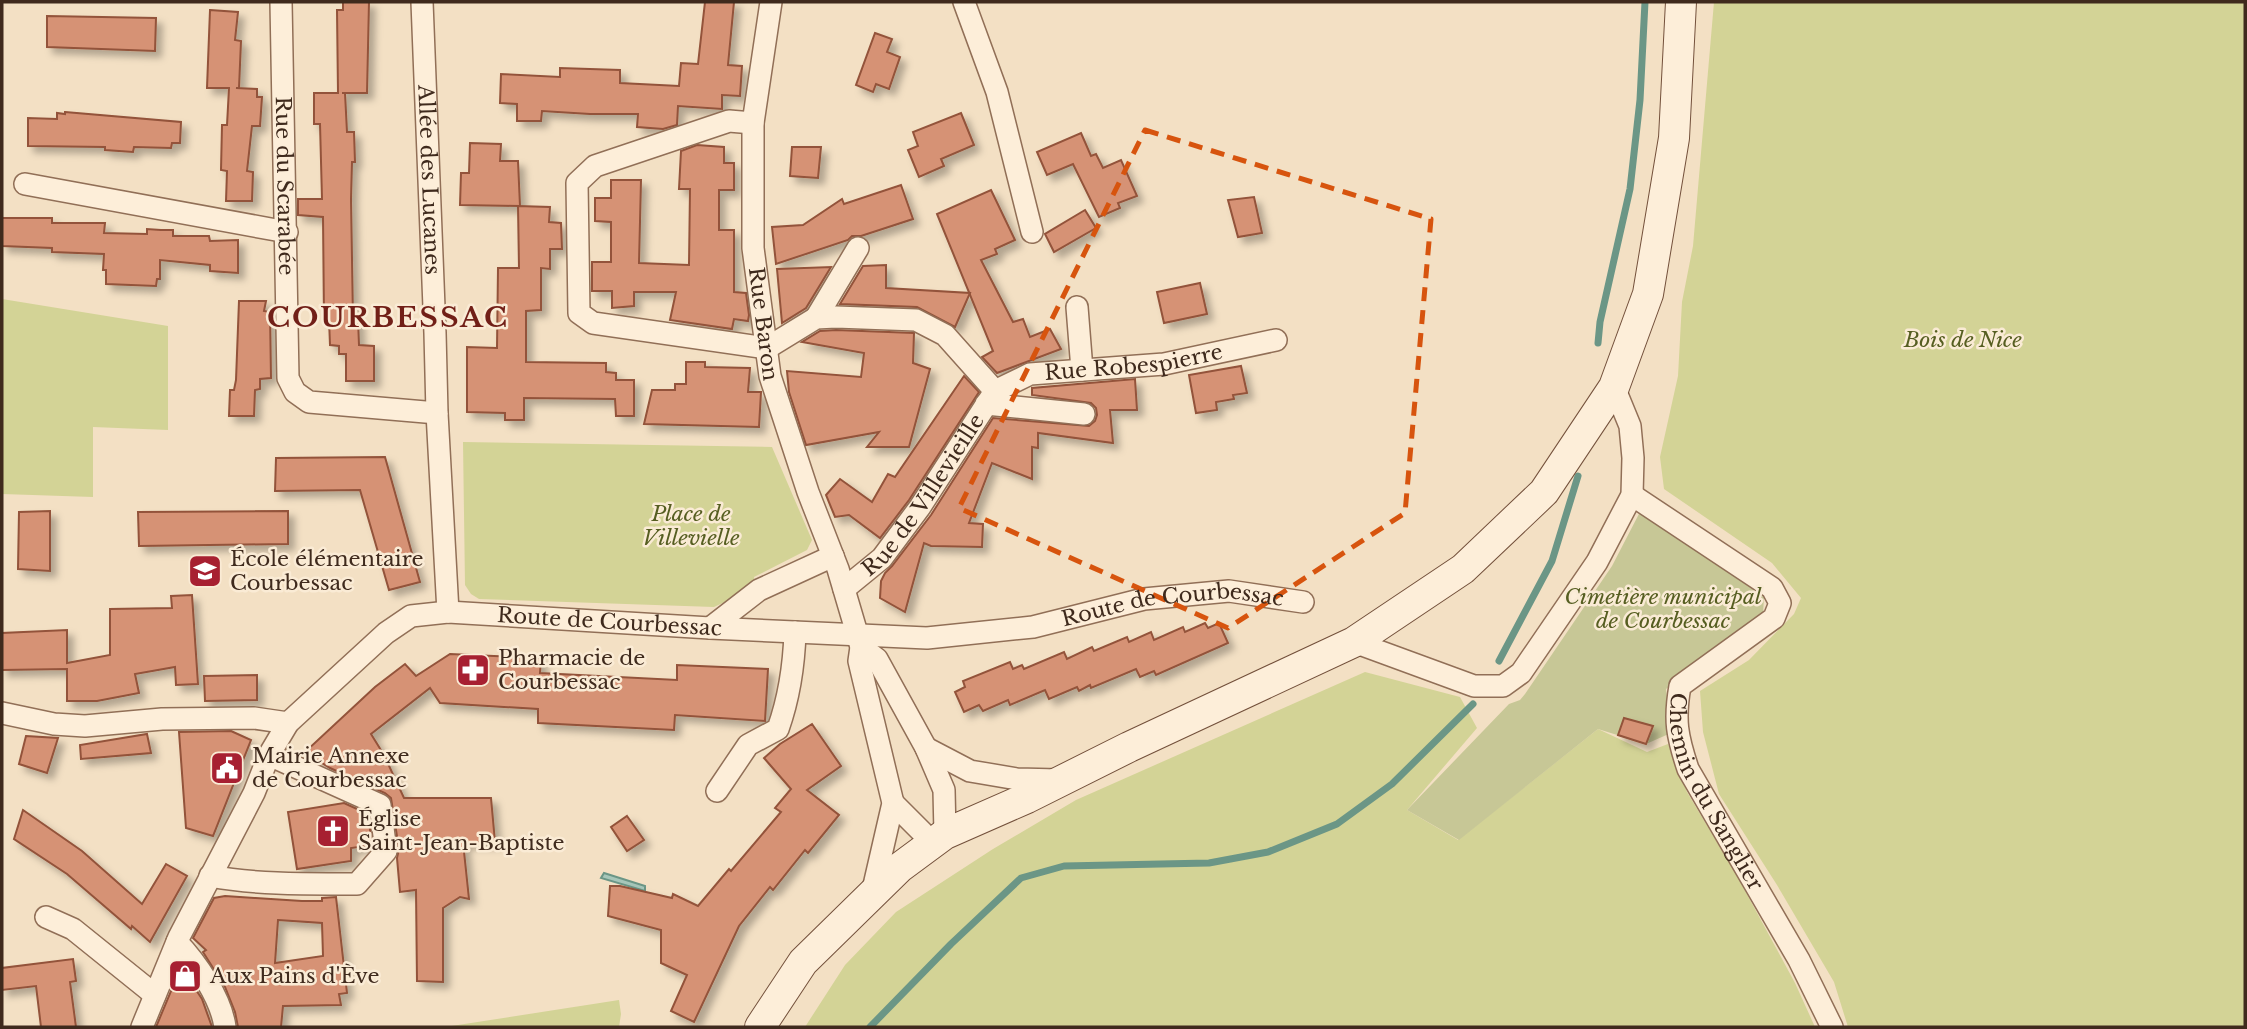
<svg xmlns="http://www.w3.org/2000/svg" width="2247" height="1029" font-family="'Libre Baskerville',serif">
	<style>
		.green { fill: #d3d396 }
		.cemetery { fill: #c7c796 }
		.water { fill: #a6c6b9; stroke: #6b9686; stroke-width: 2 }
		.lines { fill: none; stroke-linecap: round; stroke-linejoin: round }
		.stream { stroke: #6b9686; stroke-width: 7 }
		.building { fill: #d69275; stroke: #93533a; stroke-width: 2; fill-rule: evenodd; filter: url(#shadow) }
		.street-casing { stroke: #916f57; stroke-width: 24 }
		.secondary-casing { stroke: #73503b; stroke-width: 32 }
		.street { stroke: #fdeed9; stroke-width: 21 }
		.secondary { stroke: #fdeed9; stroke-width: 30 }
		.marked { fill: none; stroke: #d7540e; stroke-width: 5; stroke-dasharray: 14 9; stroke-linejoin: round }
		.labels { text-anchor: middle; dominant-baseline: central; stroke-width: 5; stroke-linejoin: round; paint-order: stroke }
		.street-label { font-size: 21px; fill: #3f2a1d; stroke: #faebd5 }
		.park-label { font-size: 21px; font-style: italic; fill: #565e21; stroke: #faebd5 }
		.poi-label { font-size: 21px; fill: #3f2a1d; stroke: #faebd5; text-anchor: start }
		.district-label { font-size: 28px; font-weight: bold; letter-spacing: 2px; fill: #711f17; stroke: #faebd5 }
	</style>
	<defs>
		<filter id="shadow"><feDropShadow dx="6" dy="6" stdDeviation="3.5" flood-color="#0004"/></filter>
	</defs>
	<rect width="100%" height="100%" fill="#f3e0c4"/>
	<g class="green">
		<path d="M1714 2H2245V1027H1848L1834 982 1777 885 1719 794 1703 732 1700 691 1749 660 1794 614 1801 598 1772 563 1664 489 1660 457 1678 376 1682 302 1693 246Z"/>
		<path d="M2 299 168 326V430L93 427V497L2 494Z"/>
		<path d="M463 442 772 447 812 540 807 550 754 577 755 585 740 595 714 607 479 599 471 594 465 585Z"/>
		<path d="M1365 672 1460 697 1477 728 1407 810 1458 840 1598 729 1647 752 1668 744 1687 792 1736 874 1795 983 1815 1027H805L845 965 896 912 993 849 1076 800Z"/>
		<path d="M619 1000 621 1014 619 1027H445Z"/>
	</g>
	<path class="cemetery" d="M1641 510 1764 596 1763 615 1666 689 1671 733 1646 744 1598 729 1459 840 1407 810 1509 704 1520 700 1525 694 1612 566Z"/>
	<path class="water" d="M604 873 645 886V891L601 878Z"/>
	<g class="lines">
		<g class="stream">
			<path d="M1598 343 1600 322 1630 189 1640 100 1645 2"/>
			<path d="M1499 661 1552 561 1578 476"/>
			<path d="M870 1027 951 944 1021 878 1064 866 1209 863 1268 852 1337 824 1392 784 1473 704"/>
		</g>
	</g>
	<g class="building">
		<path d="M343 2H369L367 93H342H345L347 132H354L355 162H352L351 199 353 319H358L359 345 374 346V381H346V354H339V346L330 345 329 319H324L323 217 298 215V199H322L320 124H314V93H338L337 10H343Z"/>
		<path d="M705 2H734L728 65 742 66 740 96 722 95V109L678 106 677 125 663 129 637 127 638 114H590L542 111 541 121H517V104L500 103 501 74 560 77V68L620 70V83L679 86 681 63 698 64Z"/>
		<path d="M210 10 238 12 235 40 241 41 239 88H236L257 89V97H262L260 126H252L247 171 253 172 252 201H226L227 171 221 170 222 125H227L229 88H207Z"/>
		<path d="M47 16 156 18 155 51 47 47Z"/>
		<path d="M875 33 892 39 887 52 900 57 889 89 876 84 873 92 856 85Z"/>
		<path d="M65 112 181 122 180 143H172L171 148 134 147 133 152 105 150V147L28 146V118L57 119V113L65 114Z"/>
		<path d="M961 113 974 145 941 159 944 166 919 177 908 150 918 146 913 132Z"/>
		<path d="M1081 133 1091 156 1096 154 1103 168 1121 160 1137 196 1118 203 1120 208 1099 217 1073 164 1047 175 1037 152Z"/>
		<path d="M470 143 501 144 500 161H518L520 206 460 205 461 173H469Z"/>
		<path d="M697 145 724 147V163H734V190H719V230H734V292L746 293 749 315 748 321 734 319 732 329 670 320 676 292H634V306L612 308V291H592V262H611V222L595 221V198H611V180H641L639 263 689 265 690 189H679L681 151Z"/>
		<path d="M792 147H821L818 178 790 176Z"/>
		<path d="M901 185 913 219 861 236H852L848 240 776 264 772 227 803 225 842 199 844 204Z"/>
		<path d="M991 190 1015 240 995 249 997 254 981 260 1013 322 1023 319 1030 337 1050 329 1061 349 997 373 982 357 993 351 937 214Z"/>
		<path d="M1254 197 1262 233 1238 237 1228 200Z"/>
		<path d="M518 206 550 207 549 222 561 223 562 249H550V269L541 268V310L526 311V362L606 363V372L616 373V380H634V416H616L615 399 524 398V420H505V413L467 412V347L497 348 498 268H519Z"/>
		<path d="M1085 210 1096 228 1054 252 1045 234Z"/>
		<path d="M2 218H52V223H105L104 233 147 234V229L161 230H173V236H209L210 241 238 240V273L210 271V265L160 260V279H157L156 286 106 284V270H103L104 254 52 252V248L2 246Z"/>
		<path d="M886 265V288L970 293 955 327 917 307 840 304 863 266Z"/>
		<path d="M831 267 806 308 782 323 777 269Z"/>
		<path d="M1200 283 1207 314 1164 323 1157 292Z"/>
		<path d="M239 301H266L264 311 270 312 271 378 260 379V389L255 390 254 416H229L230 390H234L236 380Z"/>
		<path d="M836 330 914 333 913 363 930 369 909 447H867L879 432 806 445 789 392 787 371 861 377 864 353 802 342 820 331Z"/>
		<path d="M686 362H705V367L750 368 748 392H761L759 427 644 424 652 390H675V384H686Z"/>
		<path d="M1241 366 1247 393 1233 395 1234 399 1216 402 1217 410 1196 413 1189 375Z"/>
		<path d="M964 376 979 392 909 500 880 538 849 515 835 517 826 495 840 479 872 502 888 474 895 477Z"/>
		<path d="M1135 379 1137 410H1110L1113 443 1038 433V448L1032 447V479L992 463 969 523 983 524 982 547 931 546 924 543 905 612 880 598 881 581 885 573 892 566 931 515 993 418 1089 426 1095 421 1097 415 1096 408 1091 403 1032 395V388Z"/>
		<path d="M385 457 420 582 389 590 360 490 275 491 276 458Z"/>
		<path d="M50 511V571L18 569 19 512Z"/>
		<path d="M288 511V544L139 546 138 512Z"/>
		<path d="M192 595 198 684 176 685 175 667 135 674 139 693 97 701H67V669L2 670V633L67 630V663L110 655V609L172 608 171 596Z"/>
		<path d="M1205 623 1208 628 1219 623 1228 643 1156 675 1154 671 1140 677 1136 669 1091 688 1090 685 1079 691 1077 687 1049 699 1045 690 1010 705 1008 700 983 711 979 705 964 712 955 692 965 687 963 681 1010 662 1013 669 1022 665 1024 669 1064 652 1067 659 1092 647 1094 651 1127 637 1129 642 1151 632 1154 640 1183 627 1185 632Z"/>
		<path d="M450 654 541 658 540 673 677 680V665L768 669 765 721 675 715 674 730 538 723V709L440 703 430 688 371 734 384 755 404 798H491L495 842H463L469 899 460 897 443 908V982L417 981 416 890 400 892 397 858 399 849 391 798 385 793 330 768 305 752 375 687 405 664 416 676Z"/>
		<path d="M257 675V700L205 701 204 676Z"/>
		<path d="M1624 718 1653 726 1646 744 1618 735Z"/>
		<path d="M812 724 841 766 807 790 839 815 808 853 805 850 773 890 770 887 739 926 694 1022 671 1011 687 975 661 963V930L608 916 610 886H620L672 898 673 894 698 906 729 869 731 871 781 812 775 808 791 789 764 758 780 744Z"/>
		<path d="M231 731 251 740 213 836 186 828 179 732Z"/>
		<path d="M147 734 151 753 81 759 80 745Z"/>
		<path d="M26 736 58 738 47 773 19 764Z"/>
		<path d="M344 803 368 814 372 845 351 848V861L297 869 288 812Z"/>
		<path d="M23 810 82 851 142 904 166 864 187 876 150 942 132 926 131 929 67 874 14 839Z"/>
		<path d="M627 816 644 840 627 851 611 827Z"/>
		<path d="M225 896 302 901H322V898L336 897 347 993 339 994 341 1005 283 1006 281 1027H238L235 1012 225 987 203 952 206 950 193 938 214 898ZM278 920 322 923 323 956 275 963Z"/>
		<path d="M73 959 76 981 70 982 76 1027H41L36 986 2 990V968Z"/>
		<path d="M181 967 202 999 212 1027H156Z"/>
	</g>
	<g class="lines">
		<g class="street-casing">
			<g id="street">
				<path id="s1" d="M281 2 288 378 295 392 309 402 437 413"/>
				<path id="s2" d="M422 2 435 333 437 413 448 612"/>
				<path id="s3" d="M771 2 753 123V248L770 376 808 492 838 569 861 647 859 661 893 803 872 894"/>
				<path d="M964 2 997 92 1032 232"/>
				<path d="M753 123 729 121 595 166 577 183 579 313 593 323 767 348 816 318 836 317 916 320 945 335 995 391"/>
				<path d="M25 184 287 232"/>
				<path d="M1077 307 1082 370"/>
				<path d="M816 318 858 248"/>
				<path d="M986 404 1084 414"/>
				<path id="s4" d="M1632 495 1772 588 1780 603 1774 618 1680 686C1674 720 1677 736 1688 769L1799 960 1832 1027"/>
				<path id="s5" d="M844 589 882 558 920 507 995 391 1030 374 1164 364 1276 340"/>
				<path d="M710 628 759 590 833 556"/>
				<path d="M1354 642 1474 686H1503L1521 673 1597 562 1632 495 1633 458 1630 426 1614 387"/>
				<path d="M861 647 877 659 926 748 944 790 945 834"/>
				<path d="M2 713 54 724 85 726 162 719 254 718 288 723"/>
				<path d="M926 748 970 771 1017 779 1059 780"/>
				<path d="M717 791 748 745 778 729C789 698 794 665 795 632"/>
				<path d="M893 803 933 843"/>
				<path d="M210 876C259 885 308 884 357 884L386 851 380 805 269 755"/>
				<path d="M46 917 73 929 155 995"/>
				<path d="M177 942C197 963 221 998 225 1027"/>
				<path id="s6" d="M142 1027 179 937 254 793 269 755 288 723 386 633 411 616 448 612 710 628 927 638 1033 627 1144 599 1229 591 1303 602"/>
			</g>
		</g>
		<g class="secondary-casing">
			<path id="secondary" d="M760 1027 803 962 899 868 945 834 1027 798 1129 747 1354 642 1463 569 1544 492 1614 387 1648 294 1674 138 1681 2"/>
		</g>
		<use href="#street" class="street"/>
		<use href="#secondary" class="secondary"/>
	</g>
	<path class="marked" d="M1145 130 1431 219 1405 513 1228 628 959 508Z"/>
	<defs>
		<g id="school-square" transform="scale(1.75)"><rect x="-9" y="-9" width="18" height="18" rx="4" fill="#a72031" stroke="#faebd5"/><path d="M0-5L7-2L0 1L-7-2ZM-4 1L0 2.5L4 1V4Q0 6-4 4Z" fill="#fff"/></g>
		<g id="pharmacy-square" transform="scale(1.75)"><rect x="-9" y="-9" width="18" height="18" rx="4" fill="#a72031" stroke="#faebd5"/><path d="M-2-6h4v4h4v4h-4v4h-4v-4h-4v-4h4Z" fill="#fff"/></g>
		<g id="civic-square" transform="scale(1.75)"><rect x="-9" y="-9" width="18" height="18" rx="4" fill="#a72031" stroke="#faebd5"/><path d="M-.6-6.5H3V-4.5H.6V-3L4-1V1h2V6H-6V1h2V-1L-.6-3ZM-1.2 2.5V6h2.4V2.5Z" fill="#fff"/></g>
		<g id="church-square" transform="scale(1.75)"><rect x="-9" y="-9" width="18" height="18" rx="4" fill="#a72031" stroke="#faebd5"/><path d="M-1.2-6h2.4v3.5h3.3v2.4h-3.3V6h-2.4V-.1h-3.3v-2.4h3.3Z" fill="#fff"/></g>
		<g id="shop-square" transform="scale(1.75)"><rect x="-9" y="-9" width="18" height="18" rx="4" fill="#a72031" stroke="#faebd5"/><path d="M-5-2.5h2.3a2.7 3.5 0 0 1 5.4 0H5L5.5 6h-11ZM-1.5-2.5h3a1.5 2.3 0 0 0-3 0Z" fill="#fff"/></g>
	</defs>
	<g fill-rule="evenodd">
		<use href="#school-square" x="205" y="571"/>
		<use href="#pharmacy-square" x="473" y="670"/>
		<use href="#civic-square" x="227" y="768"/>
		<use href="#church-square" x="333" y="831"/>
		<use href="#shop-square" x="185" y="976"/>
	</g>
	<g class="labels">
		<g class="street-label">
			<text stroke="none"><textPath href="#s2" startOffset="178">Allée des Lucanes</textPath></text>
			<text stroke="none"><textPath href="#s1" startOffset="184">Rue du Scarabée</textPath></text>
			<text stroke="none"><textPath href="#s3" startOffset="324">Rue Baron</textPath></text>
			<text stroke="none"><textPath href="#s5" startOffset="394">Rue Robespierre</textPath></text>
			<text stroke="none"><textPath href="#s5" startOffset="124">Rue de Villevieille</textPath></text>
			<text stroke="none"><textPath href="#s6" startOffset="1267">Route de Courbessac</textPath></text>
			<text stroke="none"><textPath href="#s6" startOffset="700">Route de Courbessac</textPath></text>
			<text stroke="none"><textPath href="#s4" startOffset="432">Chemin du Sanglier</textPath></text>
		</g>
		<g class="park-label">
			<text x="1963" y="340">Bois de Nice</text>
			<text x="691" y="514">Place de<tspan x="691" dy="24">Villevielle</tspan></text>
			<text x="1663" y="597">Cimetière municipal<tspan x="1663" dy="24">de Courbessac</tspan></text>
		</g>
		<g class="poi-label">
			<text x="230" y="559">École élémentaire<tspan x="230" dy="24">Courbessac</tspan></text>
			<text x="498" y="658">Pharmacie de<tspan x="498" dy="24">Courbessac</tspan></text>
			<text x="252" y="756">Mairie Annexe<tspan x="252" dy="24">de Courbessac</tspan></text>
			<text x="358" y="819">Église<tspan x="358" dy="24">Saint-Jean-Baptiste</tspan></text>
			<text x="210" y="976">Aux Pains d'Ève</text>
		</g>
		<g class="district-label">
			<text x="388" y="317">COURBESSAC</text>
		</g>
	</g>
	<rect width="2247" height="1029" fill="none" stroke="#3f2a1d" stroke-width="7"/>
</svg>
